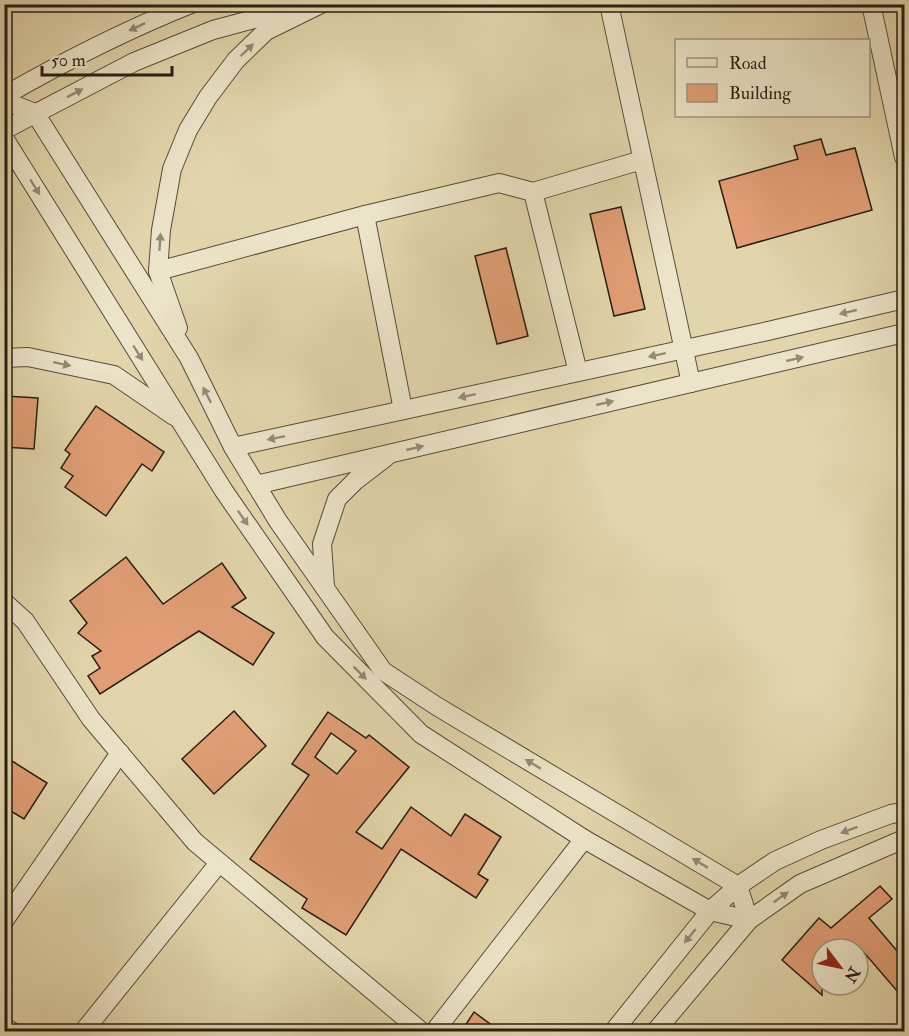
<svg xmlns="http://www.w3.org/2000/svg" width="909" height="1036" font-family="'IM FELL Double Pica',serif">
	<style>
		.building { fill: #e19e74; stroke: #281e15; stroke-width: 1.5; fill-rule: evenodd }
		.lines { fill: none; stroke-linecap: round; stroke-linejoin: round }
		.minor-casing { stroke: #564c3a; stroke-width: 20 }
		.minor { stroke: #ece4c8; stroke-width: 18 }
		.oneway { fill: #948b77 }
	</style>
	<rect width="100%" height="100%" fill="#e2d5ab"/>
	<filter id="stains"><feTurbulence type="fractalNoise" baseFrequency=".00333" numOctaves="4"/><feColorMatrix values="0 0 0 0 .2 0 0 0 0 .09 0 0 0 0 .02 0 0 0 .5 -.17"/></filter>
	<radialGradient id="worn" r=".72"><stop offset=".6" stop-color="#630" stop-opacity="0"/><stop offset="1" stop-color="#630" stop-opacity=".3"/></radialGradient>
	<g class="building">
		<path d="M821 139 826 155 855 148 872 210 737 248 719 181 798 159 794 146Z"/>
		<path d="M621 207 645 309 614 316 590 214Z"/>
		<path d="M506 248 528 336 497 344 475 256Z"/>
		<path d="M4 396 38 398 34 449 4 447Z"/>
		<path d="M96 406 164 452 152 471 142 464 106 516 65 487 73 476 61 468 70 454 65 450Z"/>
		<path d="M126 557 163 604 222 563 246 598 232 607 274 633 253 665 199 631 100 694 88 676 100 668 92 656 101 651 78 633 87 623 70 601Z"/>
		<path d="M234 711 266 746 214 794 182 759Z"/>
		<path d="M328 712 366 738 369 735 409 767 356 832 382 849 411 807 451 836 465 814 501 837 478 874 488 880 476 898 401 849 346 935 302 908 307 899 250 859 309 775 292 764ZM331 733 356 751 337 774 315 757Z"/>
		<path d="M4 756 47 783 24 819 4 807Z"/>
		<path d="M880 886 892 899 869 918 904 959V999L861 949H822V995L782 960 819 918 831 928Z"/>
		<path d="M474 1012 501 1032H461Z"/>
	</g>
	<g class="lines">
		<g class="minor-casing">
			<g id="minor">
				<path d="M609 4 691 383"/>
				<path d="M871 4 904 157"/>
				<path d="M4 96C65 61 126 30 191 4"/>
				<path d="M4 101 35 113 189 358 233 447 278 521 383 671 438 707 738 886 749 920"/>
				<path d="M4 130 134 62 213 30 295 8"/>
				<path d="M4 138 224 491 325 637 421 734 584 839 710 911 749 920"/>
				<path d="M533 192 578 372"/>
				<path d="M365 215 403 410"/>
				<path d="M158 271 365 215 499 183 533 192 642 160"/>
				<path d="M178 328 158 271 161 230 172 169 188 130 208 97 236 60 266 31 321 4"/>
				<path d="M4 358 28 357 114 375 174 416"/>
				<path d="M233 447 768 331 904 299"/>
				<path d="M256 485 904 333"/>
				<path d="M325 587 322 544 337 499 356 480 386 457"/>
				<path d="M4 602 25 621 91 719 195 842 422 1032"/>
				<path d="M4 921 120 753"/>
				<path d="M4 1027 13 1032"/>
				<path d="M83 1032 219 863"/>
				<path d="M434 1032 584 839"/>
				<path d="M613 1032 710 911 738 886 775 861 821 840 891 814 904 812"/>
				<path d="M655 1032 749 920 800 884 904 839"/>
			</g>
		</g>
		<use href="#minor" class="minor"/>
	</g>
	<defs><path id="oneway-solid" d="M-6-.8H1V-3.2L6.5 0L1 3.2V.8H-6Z" transform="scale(1.5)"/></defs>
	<g class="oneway">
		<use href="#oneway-solid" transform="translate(137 27) rotate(155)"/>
		<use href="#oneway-solid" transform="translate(247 50) rotate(-44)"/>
		<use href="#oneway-solid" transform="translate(75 93) rotate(-27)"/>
		<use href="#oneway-solid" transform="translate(35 187) rotate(58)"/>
		<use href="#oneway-solid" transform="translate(160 242) rotate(-86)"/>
		<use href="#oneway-solid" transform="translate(848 312) rotate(167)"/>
		<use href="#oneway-solid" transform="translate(138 353) rotate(58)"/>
		<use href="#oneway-solid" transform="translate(657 355) rotate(168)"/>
		<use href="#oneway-solid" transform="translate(795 359) rotate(-13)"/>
		<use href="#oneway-solid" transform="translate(62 364) rotate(12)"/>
		<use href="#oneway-solid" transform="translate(207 395) rotate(-117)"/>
		<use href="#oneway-solid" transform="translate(467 396) rotate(168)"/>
		<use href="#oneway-solid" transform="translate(605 403) rotate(-13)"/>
		<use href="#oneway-solid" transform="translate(276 438) rotate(168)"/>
		<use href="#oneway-solid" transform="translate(415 448) rotate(-13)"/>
		<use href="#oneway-solid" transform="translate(243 518) rotate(55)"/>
		<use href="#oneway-solid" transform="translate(360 673) rotate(45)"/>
		<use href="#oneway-solid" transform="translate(533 764) rotate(-149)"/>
		<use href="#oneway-solid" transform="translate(849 830) rotate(159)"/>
		<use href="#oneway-solid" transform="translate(700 863) rotate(-149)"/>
		<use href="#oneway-solid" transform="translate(781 897) rotate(-35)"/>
		<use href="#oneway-solid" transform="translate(690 936) rotate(129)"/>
	</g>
	<rect width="909" height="1036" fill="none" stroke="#e2d5ab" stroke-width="24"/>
	<rect x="6" y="6" width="897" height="1024" fill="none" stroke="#281e15" stroke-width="3"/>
	<rect x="12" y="12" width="885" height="1012" fill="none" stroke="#281e15" stroke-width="1.5"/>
	<rect x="675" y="39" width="195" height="78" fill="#ece4c8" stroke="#9e9580" stroke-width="1.5"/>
	<rect x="687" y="58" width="30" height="9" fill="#ece4c8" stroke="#9e9580" stroke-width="1.5"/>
	<text x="729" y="69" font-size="18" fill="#281e15">Road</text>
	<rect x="687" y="84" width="30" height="18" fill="#e19e74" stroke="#9e9580" stroke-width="1.5"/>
	<text x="729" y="99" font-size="18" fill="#281e15">Building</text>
	<g transform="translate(840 967) rotate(122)"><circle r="28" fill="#ece4c8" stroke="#9e9580" stroke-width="1.5"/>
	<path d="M0-4.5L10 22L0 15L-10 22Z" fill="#8f2418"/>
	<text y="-9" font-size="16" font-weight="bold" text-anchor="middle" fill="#281e15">N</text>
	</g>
	<path d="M42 66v9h130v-9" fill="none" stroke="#281e15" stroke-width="3"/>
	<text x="51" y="66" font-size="18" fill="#281e15" stroke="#ece4c8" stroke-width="4.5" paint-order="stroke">50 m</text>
	<rect width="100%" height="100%" filter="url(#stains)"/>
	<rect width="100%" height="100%" fill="url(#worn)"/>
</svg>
